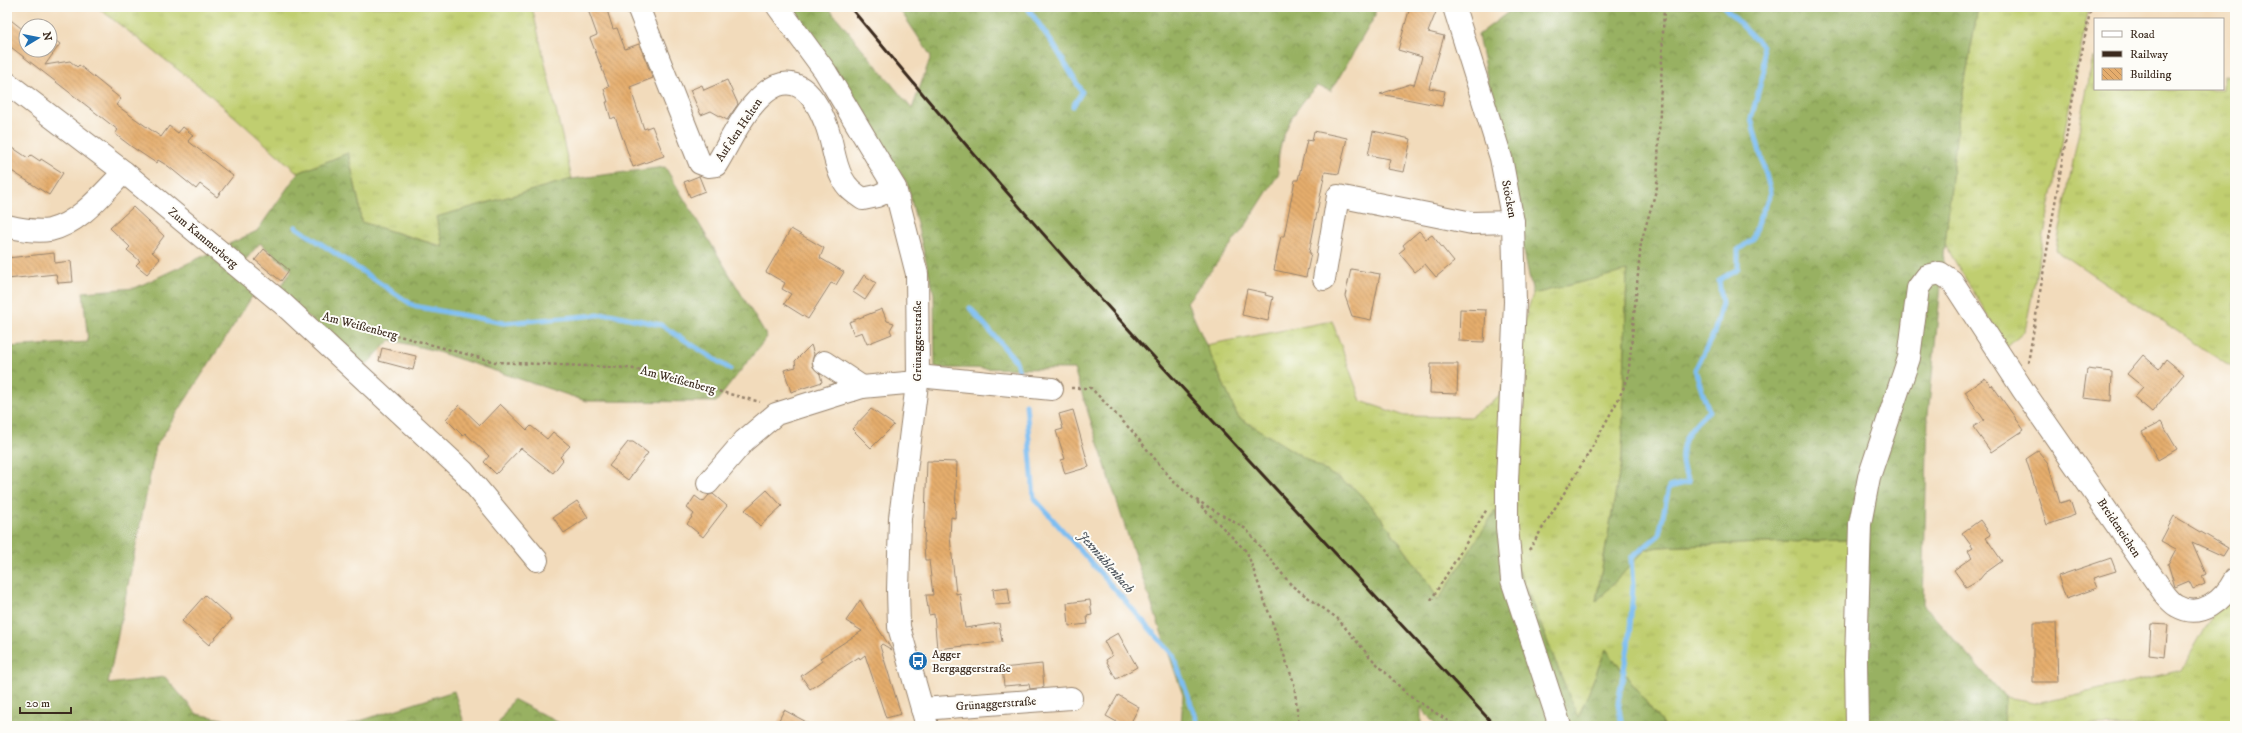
<svg xmlns="http://www.w3.org/2000/svg" width="2242" height="733" font-family="'IM FELL DW Pica',serif">
	<style>
		.grass { fill: url(#grass-tufts); stroke: #7e7c46 }
		.forest { fill: url(#forest-crowns); stroke: #6a6e40 }
		.lines { fill: none; stroke-linecap: round; stroke-linejoin: round }
		.stream { stroke: #7dbef2; stroke-width: 5 }
		.building { fill: url(#building-back-hatch) }
		.minor-casing { stroke: #96826c; stroke-width: 24 }
		.path { stroke: #96826c; stroke-width: 2.5; stroke-dasharray: 3 3; stroke-linecap: butt }
		.minor { stroke: #fff; stroke-width: 22 }
		.rail { stroke: #3b2a1e; stroke-width: 3 }
		.labels { text-anchor: middle; dominant-baseline: central; stroke-width: 4; stroke-linejoin: round; paint-order: stroke }
		.street-label { font-size: 12px; fill: #3b2a1e; stroke: #fdfcf7 }
		.poi-label { font-size: 12px; fill: #3b2a1e; stroke: #fdfcf7; text-anchor: start }
		.water-label { font-size: 13px; font-style: italic; fill: #4f565e; stroke: #fdfcf7 }
	</style>
	<defs>
		<pattern id="grass-tufts" width="24" height="20" patternUnits="userSpaceOnUse"><rect width="24" height="20" fill="#c0ce6f"/><path d="M3 7l-1-3M5 7V3M7 7l1-3M15 17l-1-3M17 17v-4M19 17l1-3" fill="none" stroke="#a6b160"/></pattern>
		<pattern id="forest-crowns" width="20" height="18" patternUnits="userSpaceOnUse"><rect width="20" height="18" fill="#98b162"/><path d="M2 6a3 3 0 1 1 6 0M12 15a3 3 0 1 1 6 0" fill="none" stroke="#7d9050"/></pattern>
		<pattern id="building-back-hatch" width="6" height="6" patternUnits="userSpaceOnUse"><rect width="6" height="6" fill="#e5ad6d"/><path d="M-1 5l2 2M0 0l6 6M5-1l2 2" fill="none" stroke="#bb8d59"/></pattern>
	</defs>
	<rect width="100%" height="100%" fill="#fdfcf7"/>
	<filter id="ink" filterUnits="userSpaceOnUse"><feTurbulence type="fractalNoise" baseFrequency=".025" numOctaves="2"/><feDisplacementMap in="SourceGraphic" scale="8" xChannelSelector="R" yChannelSelector="G"/><feConvolveMatrix kernelMatrix="1 2 1 2 8 2 1 2 1" color-interpolation-filters="sRGB"/></filter>
	<filter id="wash" filterUnits="userSpaceOnUse"><feTurbulence type="fractalNoise" baseFrequency=".012" numOctaves="4" result="noise"/><feDisplacementMap in="SourceGraphic" scale="16" xChannelSelector="R" yChannelSelector="G"/><feGaussianBlur stdDeviation="0.9" result="paint"/><feColorMatrix in="noise" values="0 0 0 0 0 0 0 0 0 0 0 0 0 0 0 0 0 1.4 0 .05"/><feComposite in="paint" operator="in"/></filter>
	<g filter="url(#wash)">
		<rect width="100%" height="100%" fill="#f2dbbb"/>
		<g class="grass">
			<path d="M97 7H532L572 179 437 217 444 247 361 222 359 203 348 153 298 173 208 93Z"/>
			<path d="M1978 7H2089L2025 331 2007 347 1945 245 1957 127Z"/>
			<path d="M2093 58H2095V89H2223V75L2235 77V370L2056 250Z"/>
			<path d="M1627 270 1622 458 1596 601 1645 550 1658 547 1869 539 1858 726H1664L1606 649 1578 719 1496 512 1438 602 1429 583 1380 516 1355 489 1238 417 1206 345 1332 321 1361 401 1405 416 1470 417 1499 397 1533 294Z"/>
			<path d="M2235 591V726H2003L2005 697 2040 703 2182 670 2214 613Z"/>
		</g>
		<g class="forest">
			<path d="M786 7H828L912 109 931 56 898 7H1375V16L1331 91 1317 86C1295 107 1274 142 1279 173L1246 225 1187 302 1238 417 1355 489 1380 516 1429 583 1438 601 1495 511 1578 718 1606 649 1664 726H1436L1421 707V726H1181L1183 695 1127 533 1074 369 935 368 934 294 907 183Z"/>
			<path d="M1515 7H1978L1957 127 1928 415 1923 604 2005 697 2003 726H1858L1869 539 1658 547 1645 550 1596 602 1622 458 1627 271 1533 294 1478 35Z"/>
			<path d="M348 153 359 203 361 222 443 247 436 217 572 179 665 167 767 337 716 402 586 401 432 350 390 340 366 365 277 291 292 270 260 243 234 273 255 292 156 446 108 684 165 677 197 714 257 726H7V347L88 342 83 292 135 288 257 231 298 173Z"/>
			<path d="M454 691 465 726H344Z"/>
			<path d="M513 699 565 726H497Z"/>
		</g>
		<g class="lines">
			<g class="stream">
				<path d="M1027 7 1055 47 1082 92 1073 106"/>
				<path d="M296 227 414 306 504 323 610 314 661 325 730 369"/>
				<path d="M970 308 1016 361 1021 381"/>
				<path d="M1026 404 1034 498 1173 655 1199 726"/>
				<path d="M1622 726 1618 703 1628 647 1631 615 1633 585 1631 558 1659 535 1669 487 1689 482C1673 453 1685 430 1709 411L1695 370 1714 333 1722 303 1719 280 1738 269V250L1753 239 1758 221 1771 193 1751 119 1764 70 1762 46 1724 7"/>
			</g>
		</g>
		<g id="blocks">
			<g class="building">
				<path d="M587 7H606L613 29 617 28 625 49 639 44 653 78 630 87 644 129 652 126 664 156 633 167 615 117 611 119 606 102H608L604 89 609 87 590 38 597 35Z"/>
				<path d="M1410 7H1422L1436 12 1428 32 1444 36 1429 88 1445 91 1442 106 1380 94 1410 84 1414 85 1422 57 1398 50Z"/>
				<path d="M7 17 26 32V50H50V36L60 44 45 65 70 61 77 67 79 65 121 99 116 105 161 137 169 126 178 133 183 127 193 135 188 141 233 176 217 197 200 184 196 189 168 166 158 160 156 163 132 147 115 134 118 130 7 44Z"/>
				<path d="M727 80 738 104 727 120 711 111 701 115 690 90 702 85 704 90Z"/>
				<path d="M1314 131 1347 138 1339 174 1325 172 1309 253H1311L1306 277 1274 270 1281 236H1284L1295 180H1298L1307 140 1312 141Z"/>
				<path d="M1373 131 1411 139 1404 172 1387 169 1390 159 1368 155Z"/>
				<path d="M7 144 28 158 31 155 40 161 41 159 63 173 49 195 7 168Z"/>
				<path d="M699 176 705 191 690 197 684 182Z"/>
				<path d="M133 207 164 236 152 252 160 259 147 274 136 265 140 261 127 250 130 247 110 228Z"/>
				<path d="M791 229 824 248 820 258 844 272 836 285 831 283 808 319 784 304 791 294 782 289 785 283 766 272Z"/>
				<path d="M1419 231 1426 239 1432 235 1454 262 1436 277 1425 264 1415 272 1399 253 1405 248 1403 245Z"/>
				<path d="M264 249 289 270 281 281 255 260Z"/>
				<path d="M54 253 55 263 71 261 73 282 58 283 56 274 7 279V258Z"/>
				<path d="M1351 269 1380 274 1371 320 1352 316 1345 296Z"/>
				<path d="M864 275 876 283 865 300 853 292Z"/>
				<path d="M1247 289 1266 293 1265 295 1273 297 1268 321 1242 315Z"/>
				<path d="M882 309 887 321 894 323 890 330 892 334 867 344 862 332 854 335 849 322Z"/>
				<path d="M1460 309 1486 310 1484 342 1459 341Z"/>
				<path d="M811 345 814 354 812 361 813 367 820 374 822 382 791 392 784 370 796 367 795 361Z"/>
				<path d="M382 348 416 356 413 370 379 361Z"/>
				<path d="M2143 355 2159 369 2166 359 2184 374 2152 412 2134 397 2143 387 2127 374Z"/>
				<path d="M1431 364H1458L1457 394 1430 393Z"/>
				<path d="M2087 369 2112 372 2111 401 2083 398Z"/>
				<path d="M1985 378 1991 386 1992 385 2024 430 1991 452 1973 427 1984 420 1965 392Z"/>
				<path d="M500 404 527 430 531 426 547 439 553 432 570 446 560 457 563 460 553 473 521 448 496 474 484 462 489 456 465 433 463 436 446 419 459 405 480 425Z"/>
				<path d="M871 409 894 425 871 448 852 429Z"/>
				<path d="M1073 410 1089 467 1065 474 1061 460 1065 459 1056 431 1063 429 1059 414Z"/>
				<path d="M2161 422 2177 449 2158 460 2142 432Z"/>
				<path d="M628 442H633L648 453 628 480 609 466Z"/>
				<path d="M2038 451 2048 463 2060 503 2070 500 2075 515 2047 525 2026 459Z"/>
				<path d="M927 461 957 462 955 518 951 517 950 537 956 594 960 593 965 628 999 623 1002 642 937 649 934 614 929 615 926 595H933L929 560H925L924 545Z"/>
				<path d="M767 490 782 506 760 526 745 510Z"/>
				<path d="M713 494 727 506 703 537 687 524 694 514 687 508 695 496 703 502 709 495Z"/>
				<path d="M577 501 588 517 564 533 553 517Z"/>
				<path d="M2174 516 2228 548 2223 556 2192 542 2206 574 2202 576 2205 584 2193 589 2189 581 2175 587 2168 564 2176 549 2161 541Z"/>
				<path d="M1980 520 1991 535 1986 538 2002 561 1984 574 1980 579 1966 587 1954 570 1972 557 1968 551 1973 548 1962 533Z"/>
				<path d="M2111 558 2116 571 2093 578 2097 588 2066 599 2058 576Z"/>
				<path d="M1008 587 1010 604 995 605 993 589Z"/>
				<path d="M205 595 232 619 209 645 182 621Z"/>
				<path d="M860 600 892 650 882 644 880 646 901 714 886 718 865 655 860 659 859 657 810 689 801 676 822 661 820 658 862 631 846 621Z"/>
				<path d="M1090 600 1092 615 1087 616 1088 624 1069 626 1067 603Z"/>
				<path d="M2033 623H2056L2058 682H2033Z"/>
				<path d="M2151 624 2168 625 2165 657 2149 655Z"/>
				<path d="M1118 633 1137 667 1116 679 1106 660 1112 656 1104 641Z"/>
				<path d="M1042 664 1044 687 1030 689 1029 684 1004 686 1002 668Z"/>
				<path d="M1118 695 1139 707 1129 726H1124L1106 716Z"/>
				<path d="M784 710 814 726H776Z"/>
			</g>
		</g>
	</g>
	<g filter="url(#ink)">
		<use href="#blocks" fill-opacity="0" stroke="#96826c" stroke-width="1"/>
		<g class="lines">
			<g class="minor-casing">
				<g id="minor">
					<path d="M638 7 700 163 708 166 716 165C728 146 738 122 753 105 784 68 809 82 825 122 833 140 833 161 842 178 847 188 854 193 863 199L877 196 895 188"/>
					<path d="M778 7 825 71 895 188 917 274 918 376 900 518 898 590 899 627 927 726"/>
					<path d="M1454 7 1501 158 1513 222 1515 302 1507 481V527L1512 580 1560 726"/>
					<path d="M7 83 124 172 283 304 463 471 537 560"/>
					<path d="M7 226C19 229 37 232 50 230 80 223 103 193 124 172"/>
					<path d="M1324 279 1338 196 1472 223 1513 222"/>
					<path d="M824 362 862 387"/>
					<path d="M918 376 1052 389"/>
					<path d="M708 483 744 441 776 414 862 387 917 382"/>
					<path d="M922 709 1071 698"/>
					<path d="M1857 726 1856 660 1860 524 1869 477 1909 358 1918 288 1927 276 1940 273 1952 281 2023 390 2166 596C2169 599 2173 604 2177 606 2201 620 2224 600 2235 579"/>
				</g>
			</g>
			<g class="path">
				<path d="M326 316 495 362 630 368 760 402"/>
				<path d="M2028 363 2074 91 2091 7"/>
				<path d="M1071 388H1091L1131 430 1174 482 1193 498 1246 529 1292 586 1337 618 1369 656 1408 695 1456 726"/>
				<path d="M1197 502 1247 552 1294 683 1299 726"/>
				<path d="M1529 550 1590 451 1618 400 1628 378 1641 243 1657 187 1664 7"/>
				<path d="M1431 600 1487 509"/>
			</g>
			<use href="#minor" class="minor"/>
			<path class="rail" d="M850 7C955 134 1063 259 1175 380 1281 496 1389 610 1495 726"/>
		</g>
	</g>
	<defs>
		<g id="bus-disc" transform="scale(1)"><circle r="9.5" fill="#1f6fb2" stroke="#fdfcf7"/><path d="M-5-6H5V4H4V6H2V4H-2V6H-4V4H-5ZM-3.5-4V0h7V-4ZM-3.5 1.2v1.5H-2V1.2ZM2 1.2v1.5H3.5V1.2Z" fill="#fff"/></g>
	</defs>
	<g fill-rule="evenodd">
		<use href="#bus-disc" x="918" y="661"/>
	</g>
	<g class="labels">
		<g class="street-label">
			<text transform="translate(739 130) rotate(-56)">Auf den Helten</text>
			<text transform="translate(1509 199) rotate(79)">Stöcken</text>
			<text transform="translate(203 238) rotate(40)">Zum Kammerberg</text>
			<text transform="translate(360 326) rotate(15)">Am Weißenberg</text>
			<text transform="translate(917 341) rotate(-90)">Grünaggerstraße</text>
			<text transform="translate(678 380) rotate(15)">Am Weißenberg</text>
			<text transform="translate(2119 528) rotate(56)">Breideneichen</text>
			<text transform="translate(996 704) rotate(-4)">Grünaggerstraße</text>
		</g>
		<g class="poi-label">
			<text x="932" y="654">Agger<tspan x="932" dy="14">Bergaggerstraße</tspan></text>
		</g>
		<g class="water-label">
			<text transform="translate(1106 562) rotate(49)">Jexmühlenbach</text>
		</g>
	</g>
	<rect width="2242" height="733" fill="none" stroke="#fdfcf7" stroke-width="24"/>
	<rect x="2094" y="18" width="130" height="72" fill="#fdfcf7" stroke="#afa8a0"/>
	<rect x="2102" y="31" width="20" height="6" fill="#ffffff" stroke="#afa8a0"/>
	<text x="2130" y="38" font-size="12" fill="#3b2a1e">Road</text>
	<rect x="2102" y="51" width="20" height="6" fill="#3b2a1e" stroke="#afa8a0"/>
	<text x="2130" y="58" font-size="12" fill="#3b2a1e">Railway</text>
	<rect x="2102" y="68" width="20" height="12" fill="url(#building-back-hatch)" stroke="#afa8a0"/>
	<text x="2130" y="78" font-size="12" fill="#3b2a1e">Building</text>
	<g transform="translate(38 38) rotate(80)"><circle r="19" fill="#fdfcf7" stroke="#afa8a0"/>
	<path d="M0-3L7 15L0 10L-7 15Z" fill="#1f6fb2"/>
	<text y="-6" font-size="11" font-weight="bold" text-anchor="middle" fill="#3b2a1e">N</text>
	</g>
	<path d="M20 707v6h51v-6" fill="none" stroke="#3b2a1e" stroke-width="2"/>
	<text x="26" y="707" font-size="12" fill="#3b2a1e" stroke="#fdfcf7" stroke-width="3" paint-order="stroke">20 m</text>
</svg>
